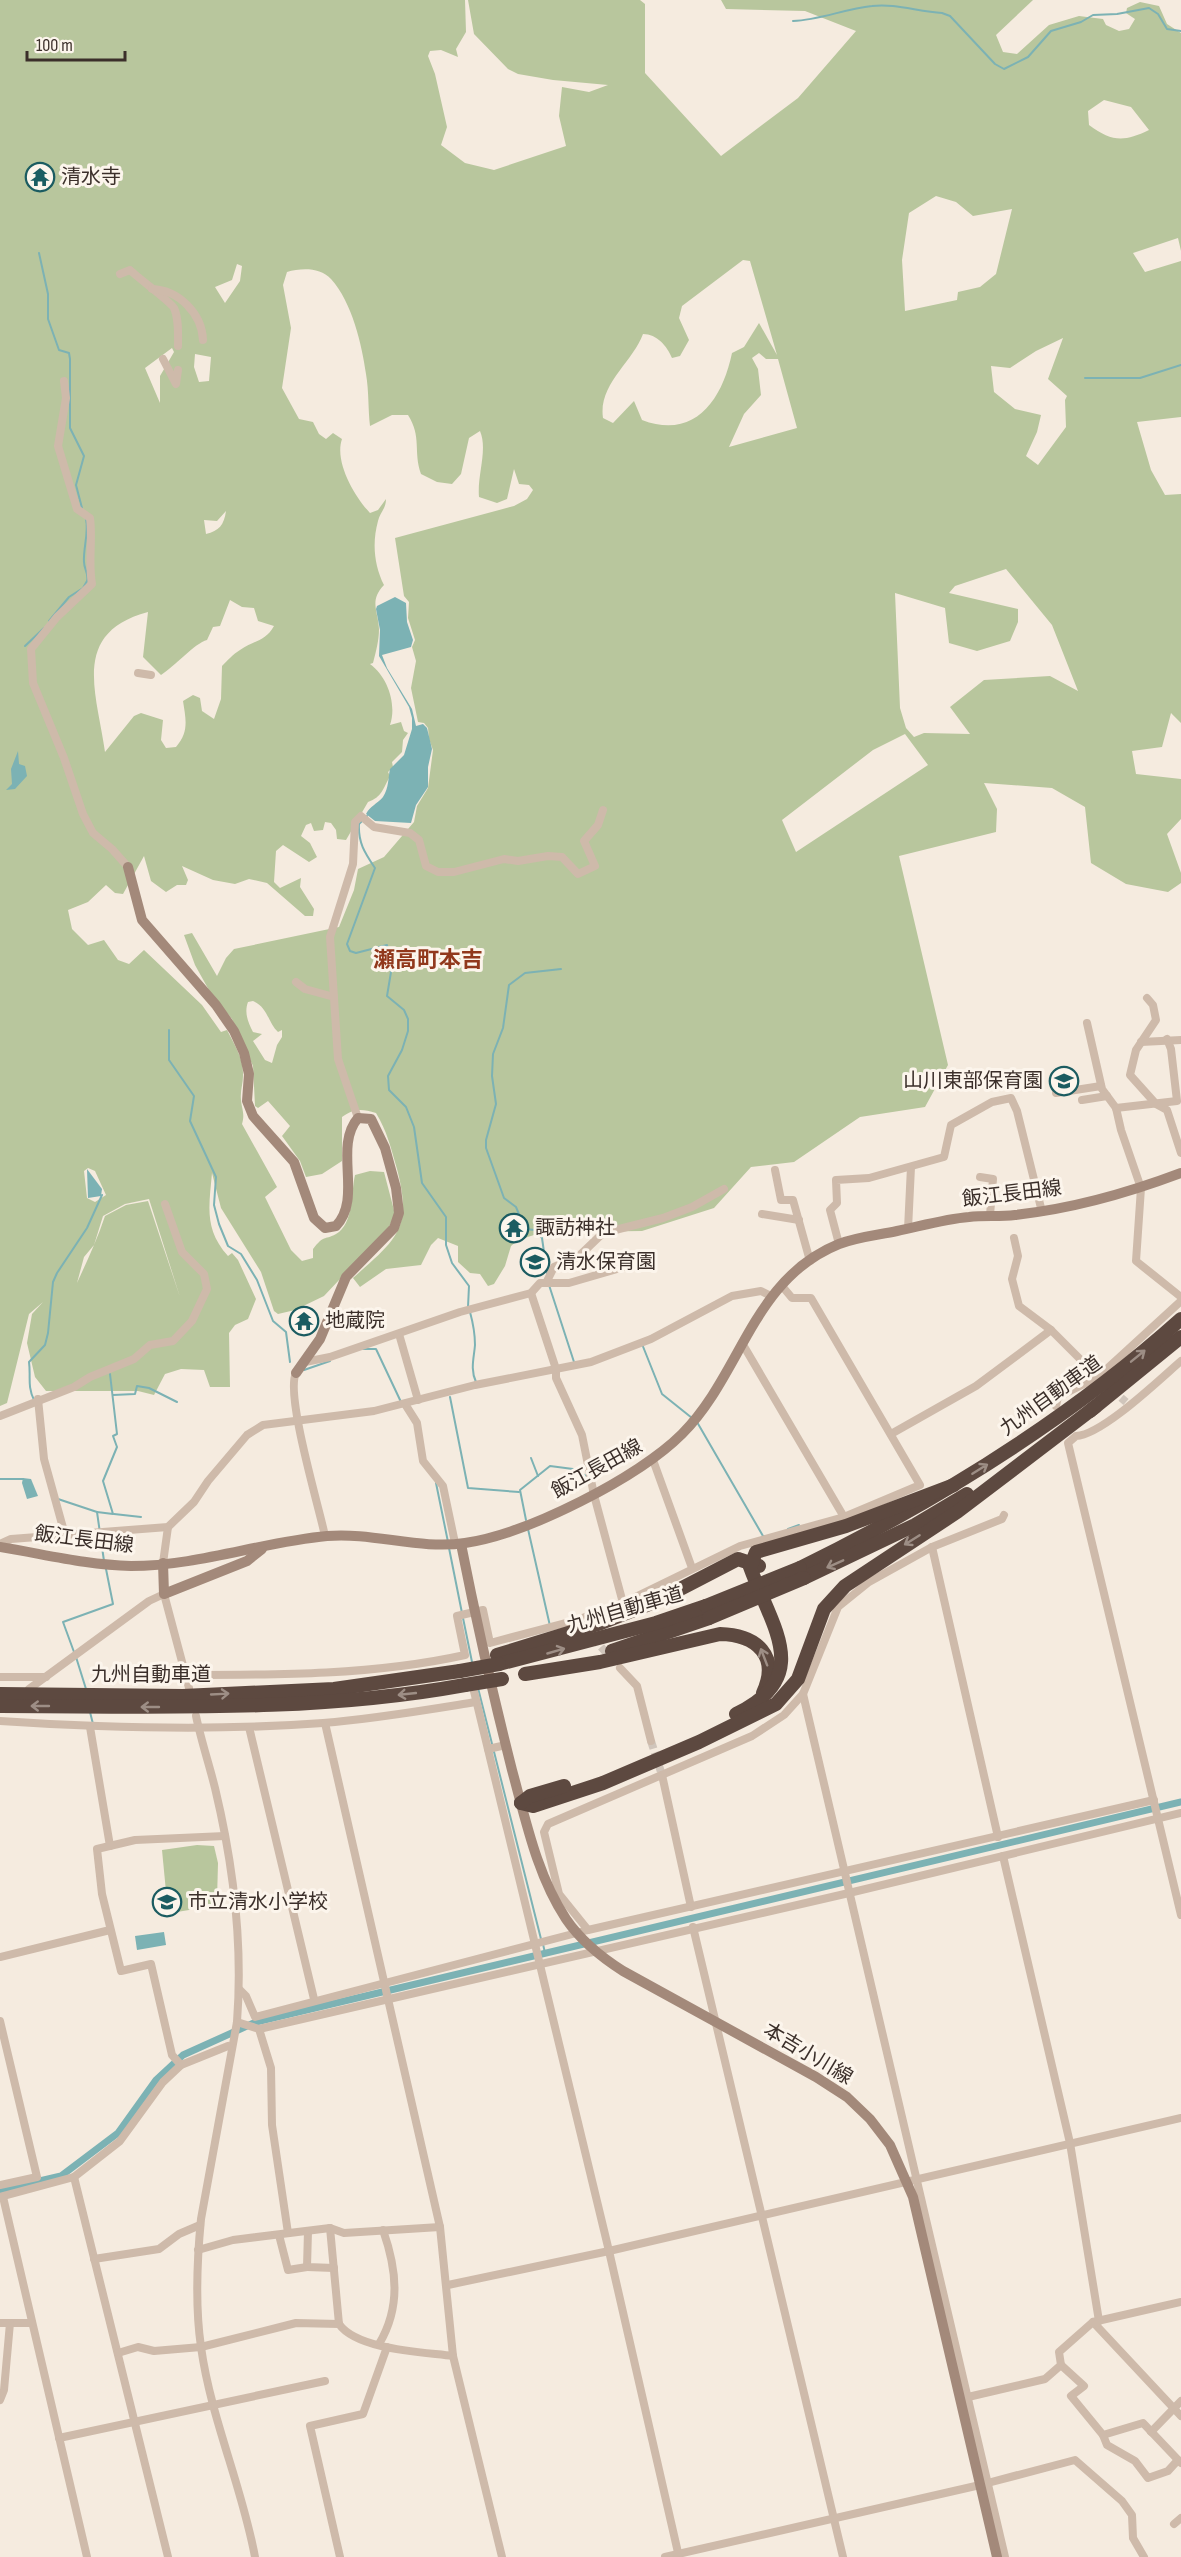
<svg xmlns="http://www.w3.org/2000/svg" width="1181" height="2557" font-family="'Sofia Sans Condensed','Noto Sans JP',sans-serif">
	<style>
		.green { fill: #b8c69d; fill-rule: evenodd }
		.water { fill: #7cb2b4 }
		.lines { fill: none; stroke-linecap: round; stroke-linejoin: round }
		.stream { stroke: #7cb2b4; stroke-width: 2 }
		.canal { stroke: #7cb2b4; stroke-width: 7 }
		.street-tunnel { stroke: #d0c5bb; stroke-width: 8; stroke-dasharray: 8 4; stroke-linecap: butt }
		.street { stroke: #cebaaa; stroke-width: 8 }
		.secondary { stroke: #a3897a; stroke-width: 10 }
		.highway { stroke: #5d4940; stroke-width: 14 }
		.highway-bridge { stroke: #5d4940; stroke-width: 14 }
		.oneway { stroke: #9d8e85 }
		.labels { text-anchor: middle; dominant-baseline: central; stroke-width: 6; stroke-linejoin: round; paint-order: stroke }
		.poi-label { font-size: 20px; fill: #3b2f2a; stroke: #fcf5ec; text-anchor: start }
		.street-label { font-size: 20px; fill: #3b2f2a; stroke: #fcf5ec }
		.quarter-label { font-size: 22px; font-weight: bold; fill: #91381c; stroke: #fcf5ec }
	</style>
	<rect width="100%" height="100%" fill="#f5ebdf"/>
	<g class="green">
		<path d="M0 0H465L466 32 456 49 458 57 441 50 430 51 428 56 435 74 447 127 441 145 465 163 494 170 566 146 559 116 562 87 589 92 608 85 553 80 518 74 508 69 474 34 468 0H640L645 4V73L721 156 798 98 856 31 805 11 726 9 721 0H1033L996 35 1003 52 1017 54 1049 25 1079 16 1103 19 1106 25 1119 31 1129 29 1135 19 1126 13 1127 8 1140 2 1159 6 1167 24 1181 33V251L1178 238 1133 253 1145 272 1181 261V417L1137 422 1151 470 1165 495 1181 494V723L1171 713 1162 747 1132 751 1136 774 1181 779V819L1167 834 1181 873V883L1168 892 1126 884 1091 863 1085 807 1052 788 984 783 997 809 996 832 899 856 948 1065 925 1107 860 1117 794 1162 751 1167 714 1208 642 1231 569 1232 534 1235 518 1240 511 1246 505 1266 494 1284 488 1286 480 1274 470 1273 458 1262V1246L438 1238 431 1245 421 1265 386 1269 360 1287 353 1278C396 1239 413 1230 397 1169 391 1148 387 1131 376 1113 362 1109 355 1108 342 1117V1161L322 1174 306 1177 300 1161 282 1136 290 1126 268 1101 258 1108 255 1106 253 1066 232 1019 210 992 195 965 184 935 192 933 217 976 226 958 234 949 339 927 354 890 358 869 384 857 414 822 417 806 428 788 433 750 429 739 428 728 424 723 418 722 411 688 416 661 412 647 415 640 408 618 409 602 404 596 395 538 514 506 527 499 533 490 529 485 519 484 514 469 507 499 497 503 479 497C477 475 488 450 480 431L469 438 461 474 452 484 437 482 421 474C413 451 422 437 408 415H392L370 426C368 409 369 391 366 374 362 345 352 302 331 279 320 267 301 268 287 272L283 285 291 328 282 388 299 419 313 422 319 434 326 439 333 433 342 439C334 462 355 497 370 513L378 510 386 499C386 509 380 512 378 521 372 543 374 565 384 585 369 601 378 610 379 629 379 640 376 652 373 663L370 664C388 677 397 705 390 725L401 722 404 731 408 733 403 740 402 752 392 762 393 767 388 772 390 776C383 789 382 797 368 802L346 840 337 839 336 830 331 823 325 822 323 830 314 831 311 823 306 825 301 836 310 843 317 857 309 862 283 845 276 851 274 882 280 888 301 878 300 887 314 909 313 916H305L267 883 249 879 235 884 213 880 182 866 188 880 186 885H177L166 892 151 881 144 856 123 894 115 893 106 885 88 902 68 910 72 929 88 945 104 940 118 960 129 964 144 950 202 1005 221 1032 227 1030C234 1044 244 1059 243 1076 243 1084 240 1091 241 1100 242 1110 245 1114 242 1124L277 1187 265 1197 291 1250 302 1261 313 1258V1249C325 1234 323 1241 336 1234 354 1224 351 1192 355 1175L370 1171 384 1172 395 1214 389 1227 324 1296 295 1310 278 1314 274 1311 261 1272 221 1208 212 1173C209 1207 204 1229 228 1256L232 1253 238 1260 256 1299 248 1319 235 1325 229 1333 230 1387H210L204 1370 181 1369 165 1374 154 1395 138 1391H46L35 1377 27 1343 32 1314 43 1302 29 1314 7 1403 0 1406ZM1104 100 1131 107 1149 130C1124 142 1112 142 1089 125L1088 111ZM936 196 956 202 973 216 1012 209 996 274 980 287 958 292 957 300 905 311 902 260 909 213ZM743 260 750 261 777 355 759 323 744 347 732 353C722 401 694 440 642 420L634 401 613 423 603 418C598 384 633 362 643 334 657 334 667 346 672 358L680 356 689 340 679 318 682 306ZM237 264 242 266 240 281 225 303 215 287 232 280ZM1063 338 1048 379 1067 396 1065 400 1066 427 1038 465 1026 456 1037 432 1041 415 1015 409 994 392 991 366 1010 368 1036 351ZM172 348 174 352 160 376V403L145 368ZM759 353 766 359H778L797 428 729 447 744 414 761 395 758 369 752 358ZM195 354 211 357 209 381 199 382 194 367ZM226 511C224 525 219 531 206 534L204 520 217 521ZM1006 569 1052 625 1078 691 1050 676 984 680 950 707 970 734 924 733 914 737 906 728 900 708 895 593 945 608 949 643 977 651 1010 641 1018 622V609L949 593 955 586ZM230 600 242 607 254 608 258 621 274 626C265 642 254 640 240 650 233 654 227 661 222 666L221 699 214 719 202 711 200 698 193 695 183 701C186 720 189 732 176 747L166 748 161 740 163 720 141 713 134 716 105 752C97 693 70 633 148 612L143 657 161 675C174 667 195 643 207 640L213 627 220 626ZM905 734 928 765 796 852 782 820 873 750ZM253 1001C268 1007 268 1023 278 1032L282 1030V1037L277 1045 272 1063 265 1060 253 1041 262 1034 253 1032C248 1022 244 1013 248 1002ZM88 1168 95 1171 106 1195 95 1202 87 1198 84 1171ZM149 1199 180 1297 148 1201 126 1205 105 1216C97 1240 87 1261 77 1283L84 1257 94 1245 103 1216 125 1204Z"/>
		<path d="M197 1845 214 1846 218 1863 217 1900 207 1907 177 1912 167 1902 162 1850Z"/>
	</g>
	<g class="water">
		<path d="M395 597 406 603 407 622 413 640 411 647 382 655 387 668 412 709 416 726 423 724 427 728 432 749 428 767V787L416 805 411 823 375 821 366 814C370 806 377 804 383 797 389 788 388 778 390 769L404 755 412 729V718L409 707 379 656 380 630 376 609 377 606Z"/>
		<path d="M18 751 19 764 25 766 27 776 15 789 6 790 12 784 11 769Z"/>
		<path d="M87 1169 102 1189 101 1196 88 1198Z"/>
		<path d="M23 1478 31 1479 38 1496 27 1499 22 1483Z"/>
		<path d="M164 1932 166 1945 137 1950 135 1936Z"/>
	</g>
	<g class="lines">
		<g class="stream">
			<path d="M793 21C820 20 844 9 872 6 895 3 919 12 942 13L950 16 995 64 1004 69 1028 57 1051 31 1081 22 1093 15 1117 14 1149 8 1158 14 1167 29 1181 31"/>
			<path d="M39 253 48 294V319L59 350 69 353 70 359V428L84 456 76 485 82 508"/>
			<path d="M1085 378H1140L1181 365"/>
			<path d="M49 621 69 597 83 588 87 581C89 574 84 569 84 562 83 548 89 533 86 519"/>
			<path d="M25 646 44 628"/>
			<path d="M367 816 359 824C358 843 365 853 375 868L347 944 350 951 356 953 387 945 391 972 387 996 404 1010 408 1019V1031L402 1050 388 1076 389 1090 406 1107 414 1127 422 1183 446 1217V1245L452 1263 469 1286 468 1307"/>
			<path d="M169 1030V1060L194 1096 190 1121 216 1177 214 1205 219 1224 228 1246 241 1254 257 1280 273 1321 286 1332 290 1362"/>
			<path d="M547 1273 542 1238 535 1230 525 1229 516 1207 504 1198 486 1148V1140L496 1104 492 1076 493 1054 503 1028 509 985 525 973 561 969"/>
			<path d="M549 1285 574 1362"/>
			<path d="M470 1312C473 1323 475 1333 475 1345 474 1358 470 1369 476 1382"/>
			<path d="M642 1344 662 1394 692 1418"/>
			<path d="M363 1349H376L401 1402"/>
			<path d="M304 1370 330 1361"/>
			<path d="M113 1395 135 1394 137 1386 149 1388 177 1402"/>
			<path d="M450 1397 468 1488 519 1492"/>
			<path d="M34 1400C27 1386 31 1376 29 1362L45 1345 48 1333 53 1282 57 1273 87 1228 102 1195"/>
			<path d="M697 1422 763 1536H766"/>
			<path d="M531 1458 538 1476"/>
			<path d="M0 1479H23"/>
			<path d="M436 1483 448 1542"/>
			<path d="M58 1499 97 1512 104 1561"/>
			<path d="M97 1512 113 1514 103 1481 117 1447 113 1436 117 1434 110 1374"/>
			<path d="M114 1514 141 1517"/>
			<path d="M526 1520 520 1490 550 1466 573 1469 586 1476"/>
			<path d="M528 1529 550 1626"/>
			<path d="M788 1529 799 1525"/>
			<path d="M449 1548 462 1613"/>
			<path d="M463 1618 472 1662"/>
			<path d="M74 1652 63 1622 113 1604 106 1569"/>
			<path d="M76 1657 86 1689"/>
			<path d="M478 1688 541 1939"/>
			<path d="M90 1712 93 1724"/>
			<path d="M543 1944 545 1953"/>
		</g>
		<path class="canal" d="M0 2190 61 2176 118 2133 156 2080 183 2055 256 2022 1181 1802"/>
		<g class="street-tunnel">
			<path d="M1112 1390 1126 1402"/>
			<path d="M593 1638 611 1658"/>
			<path d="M651 1741 662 1775"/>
		</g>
		<g class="street">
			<path d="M120 274 130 270C138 278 171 302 174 308 179 319 178 334 178 346"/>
			<path d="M152 289C179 290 202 314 203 340"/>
			<path d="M163 359 176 384 178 370"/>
			<path d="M64 381 66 398 58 446 77 509 90 518C93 540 88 561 92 584L57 617 31 649 33 683 64 758 83 814 93 833 112 849 128 867"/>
			<path d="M138 673 151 675"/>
			<path d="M296 982 305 989 334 997"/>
			<path d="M1147 998 1153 1005 1156 1020 1136 1050 1130 1075 1156 1104 1167 1110 1181 1153"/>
			<path d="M1087 1023 1102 1089 1116 1108 1121 1130 1141 1188 1136 1261 1181 1297"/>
			<path d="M1141 1042 1181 1040"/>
			<path d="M1056 1093 1101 1086"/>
			<path d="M1082 1100 1107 1096"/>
			<path d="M1116 1108 1177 1101 1171 1049 1167 1039"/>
			<path d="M358 1118 338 1059 330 937 353 864 355 822 361 816 374 827 410 833 419 840 426 866 438 872H454L504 859 518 861 548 856 562 857 578 874 595 866 584 841 598 825 603 810"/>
			<path d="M775 1170 781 1200H793L810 1261"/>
			<path d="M980 1177 993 1179 990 1215"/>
			<path d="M762 1214 799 1220"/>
			<path d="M908 1229 911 1167"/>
			<path d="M1014 1238 1018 1256 1012 1279 1019 1306 1051 1330 1098 1377"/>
			<path d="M839 1244 830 1210 837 1203 836 1180 869 1178 944 1157 951 1125 992 1102 1011 1098 1017 1111 1042 1212"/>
			<path d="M546 1283H569L641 1262"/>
			<path d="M531 1293 556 1369V1378L582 1435 594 1495 623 1603"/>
			<path d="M399 1334 418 1400"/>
			<path d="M742 1343 844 1517"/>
			<path d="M1181 1361C1159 1380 1102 1435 1076 1436L1068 1443 1181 1915"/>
			<path d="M305 1362 330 1357 460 1312 531 1293 540 1283H546L554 1267 579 1256 603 1233 663 1218 692 1207 724 1189"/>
			<path d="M296 1373C285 1394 319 1507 325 1536"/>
			<path d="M38 1399 44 1459 65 1535"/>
			<path d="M405 1404 417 1423 423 1461 443 1486 455 1543"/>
			<path d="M1056 1406 1058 1397 1098 1377 1181 1301"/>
			<path d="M0 1416 74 1387 90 1377 134 1359 150 1345 173 1341 192 1321 207 1289 204 1274 182 1252 165 1204"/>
			<path d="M891 1434 976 1386 1051 1330"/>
			<path d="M653 1460 692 1568"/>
			<path d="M0 1544 11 1539 168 1527 194 1502 208 1481 247 1435 263 1425 374 1411 475 1385 591 1362 651 1339 732 1296 761 1291 771 1296"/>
			<path d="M932 1547 998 1837"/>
			<path d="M163 1563 168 1527"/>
			<path d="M620 1668 637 1686 651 1741"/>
			<path d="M186 1675C278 1675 375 1675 465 1655L457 1616 483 1610 490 1643 577 1620 623 1603 740 1546 844 1517 920 1485 811 1298H792L782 1286"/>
			<path d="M0 1677H46"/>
			<path d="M472 1683 609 2251 679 2557"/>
			<path d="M29 1689 149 1601 164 1594 189 1688"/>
			<path d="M803 1694 1005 2557"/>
			<path d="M196 1716C201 1740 209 1764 215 1788 233 1863 243 1944 237 2022L201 2219C197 2260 195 2306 201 2347 211 2419 242 2486 255 2557"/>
			<path d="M0 1721C107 1728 216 1731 323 1723 374 1719 426 1710 476 1702"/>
			<path d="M325 1723 440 2227 453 2356 502 2557"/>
			<path d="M90 1727 110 1846"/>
			<path d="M249 1727 314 1999"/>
			<path d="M488 1749 506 1745"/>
			<path d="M662 1775 691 1907"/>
			<path d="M1003 1856 1070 2143 1099 2321"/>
			<path d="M693 1927 843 2557"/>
			<path d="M588 1930 559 1894 544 1832 548 1824 752 1736 784 1715 803 1694 838 1607 869 1582 932 1547 1002 1519 1004 1515"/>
			<path d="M0 1957 110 1930"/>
			<path d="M240 1990 246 1996 255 2017 588 1930 1154 1800"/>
			<path d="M0 2021 37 2177 0 2185"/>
			<path d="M237 2022 259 2029 849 1893 1181 1813"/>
			<path d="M259 2029 271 2068 272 2125 288 2233"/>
			<path d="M181 2065 172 2055 151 1964 121 1971 102 1894 97 1849 135 1840 225 1836"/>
			<path d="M74 2177 168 2557"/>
			<path d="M0 2197 74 2177 120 2141 163 2082 181 2065 228 2046"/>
			<path d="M3 2197 87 2557"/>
			<path d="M330 2228 339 2324C357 2350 424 2352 453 2356"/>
			<path d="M308 2231 307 2267 334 2268"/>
			<path d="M279 2235 288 2270 307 2267"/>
			<path d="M198 2250 233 2240 330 2228 344 2233 440 2227"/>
			<path d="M94 2259 159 2249 179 2234 200 2225"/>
			<path d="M448 2285 609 2251 1181 2118"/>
			<path d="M1093 2322 1181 2416"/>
			<path d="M0 2323H32"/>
			<path d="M379 2344C401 2307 397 2270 383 2230"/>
			<path d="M118 2353 138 2347 154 2351 201 2347 296 2323 339 2324"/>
			<path d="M1061 2365 1084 2386 1071 2396 1103 2435 1143 2423 1181 2463"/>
			<path d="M968 2397 1045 2379 1061 2365 1059 2352 1093 2322 1181 2302"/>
			<path d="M0 2400 4 2390 10 2323"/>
			<path d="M1151 2432 1181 2401"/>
			<path d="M1103 2435 1107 2445 1135 2461 1148 2478 1168 2471 1178 2460"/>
			<path d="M59 2438 325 2381"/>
			<path d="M1174 2524 1181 2518"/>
			<path d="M340 2557 310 2426 363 2414 387 2347"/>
			<path d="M665 2557 980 2485 1075 2460 1122 2501 1132 2515 1133 2538 1144 2557"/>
		</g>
		<g class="secondary">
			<path d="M128 867 142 920 216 1005 234 1031 244 1053 249 1074 247 1101 253 1116 294 1162 314 1218 325 1228 336 1226C363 1198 333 1147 358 1118L371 1119 385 1148 396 1188 399 1213 394 1228 346 1277 320 1339 296 1373"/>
			<path d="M461 1544C476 1620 493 1695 512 1770 526 1821 537 1875 566 1919 581 1941 601 1957 623 1971L816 2077 847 2097 870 2119 890 2145 913 2197 997 2557"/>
			<path d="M0 1547C44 1554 86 1565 131 1566 197 1566 262 1542 327 1536 373 1532 420 1550 465 1543 527 1534 638 1478 682 1434 742 1374 752 1279 839 1244 857 1237 878 1235 897 1231 921 1226 945 1219 969 1217 984 1215 999 1217 1015 1215 1072 1209 1128 1193 1181 1173"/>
			<path d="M163 1563 164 1594 247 1561 262 1549"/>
		</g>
		<g class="highway">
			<path d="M1090 1411 1181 1337"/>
			<path d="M800 1568C937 1501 1067 1421 1181 1319"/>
			<path d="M804 1578 915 1525 967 1494"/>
			<path d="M612 1651 709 1618"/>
			<path d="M497 1655 601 1623 657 1601 738 1559 759 1566"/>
			<path d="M499 1664 656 1623 706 1606"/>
			<path d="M525 1674 600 1662 720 1634C757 1635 780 1656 763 1693"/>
			<path d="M0 1694 183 1696 334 1689 460 1671"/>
			<path d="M0 1706C155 1706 312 1713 465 1685"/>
			<path d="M736 1714C814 1676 772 1628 750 1567L756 1552 846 1526 954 1485"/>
			<path d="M521 1803 533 1806 603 1783 699 1742 776 1704 798 1679 824 1609 845 1586 957 1512 1095 1407"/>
			<path d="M521 1803 530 1796 564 1786"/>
		</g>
		<g class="highway-bridge">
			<path d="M706 1606 800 1568"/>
			<path d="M709 1618 804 1578"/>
			<path d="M460 1671 499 1664"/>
			<path d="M465 1685 502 1679"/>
		</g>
	</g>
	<defs><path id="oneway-shaft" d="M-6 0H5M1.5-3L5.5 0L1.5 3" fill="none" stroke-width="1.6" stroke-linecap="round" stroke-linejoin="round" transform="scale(1.5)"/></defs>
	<g class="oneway">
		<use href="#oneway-shaft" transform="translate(1138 1356) rotate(-39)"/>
		<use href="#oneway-shaft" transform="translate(980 1469) rotate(-32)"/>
		<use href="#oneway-shaft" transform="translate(912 1540) rotate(148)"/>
		<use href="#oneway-shaft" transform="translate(835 1564) rotate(156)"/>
		<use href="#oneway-shaft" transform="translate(556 1651) rotate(-16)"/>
		<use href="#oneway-shaft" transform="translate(764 1657) rotate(-111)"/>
		<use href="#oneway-shaft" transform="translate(220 1694) rotate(-3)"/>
		<use href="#oneway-shaft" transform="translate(407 1694) rotate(174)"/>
		<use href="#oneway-shaft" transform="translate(40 1706) rotate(-180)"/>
		<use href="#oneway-shaft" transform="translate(150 1707) rotate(-180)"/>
	</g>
	<defs>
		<g id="temple-ring" transform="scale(1.5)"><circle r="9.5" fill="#fcf5ec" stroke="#1b5c61" stroke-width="1.5"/><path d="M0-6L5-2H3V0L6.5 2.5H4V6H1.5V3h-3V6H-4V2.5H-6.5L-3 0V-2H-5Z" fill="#1b5c61"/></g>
		<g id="school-ring" transform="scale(1.5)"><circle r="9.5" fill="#fcf5ec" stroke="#1b5c61" stroke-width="1.5"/><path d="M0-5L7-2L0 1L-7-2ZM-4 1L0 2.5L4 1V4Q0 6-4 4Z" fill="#1b5c61"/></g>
	</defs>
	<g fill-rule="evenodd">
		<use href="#temple-ring" x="40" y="177"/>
		<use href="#school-ring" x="1064" y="1081"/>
		<use href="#temple-ring" x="514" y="1228"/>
		<use href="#school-ring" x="535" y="1262"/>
		<use href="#temple-ring" x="304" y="1321"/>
		<use href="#school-ring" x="167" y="1902"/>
	</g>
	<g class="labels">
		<g class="poi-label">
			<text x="61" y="177">清水寺</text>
			<text x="1043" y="1081" text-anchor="end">山川東部保育園</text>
			<text x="535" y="1228">諏訪神社</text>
			<text x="556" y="1262">清水保育園</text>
			<text x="325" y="1321">地蔵院</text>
			<text x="188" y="1902">市立清水小学校</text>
		</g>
		<g class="street-label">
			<text transform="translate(1012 1194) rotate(-7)">飯江長田線</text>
			<text transform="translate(1051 1396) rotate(-36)">九州自動車道</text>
			<text transform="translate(597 1469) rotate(-29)">飯江長田線</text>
			<text transform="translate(84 1540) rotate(7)">飯江長田線</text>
			<text transform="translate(625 1610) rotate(-16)">九州自動車道</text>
			<text x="151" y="1675">九州自動車道</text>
			<text transform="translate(808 2054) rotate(31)">本吉小川線</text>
		</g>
		<g class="quarter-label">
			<text x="428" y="960">瀬高町本吉</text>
		</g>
	</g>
	<path d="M27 51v9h98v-9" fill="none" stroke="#3b2f2a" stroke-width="3"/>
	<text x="36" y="51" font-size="18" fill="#3b2f2a" stroke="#fcf5ec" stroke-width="4.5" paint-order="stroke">100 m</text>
</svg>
